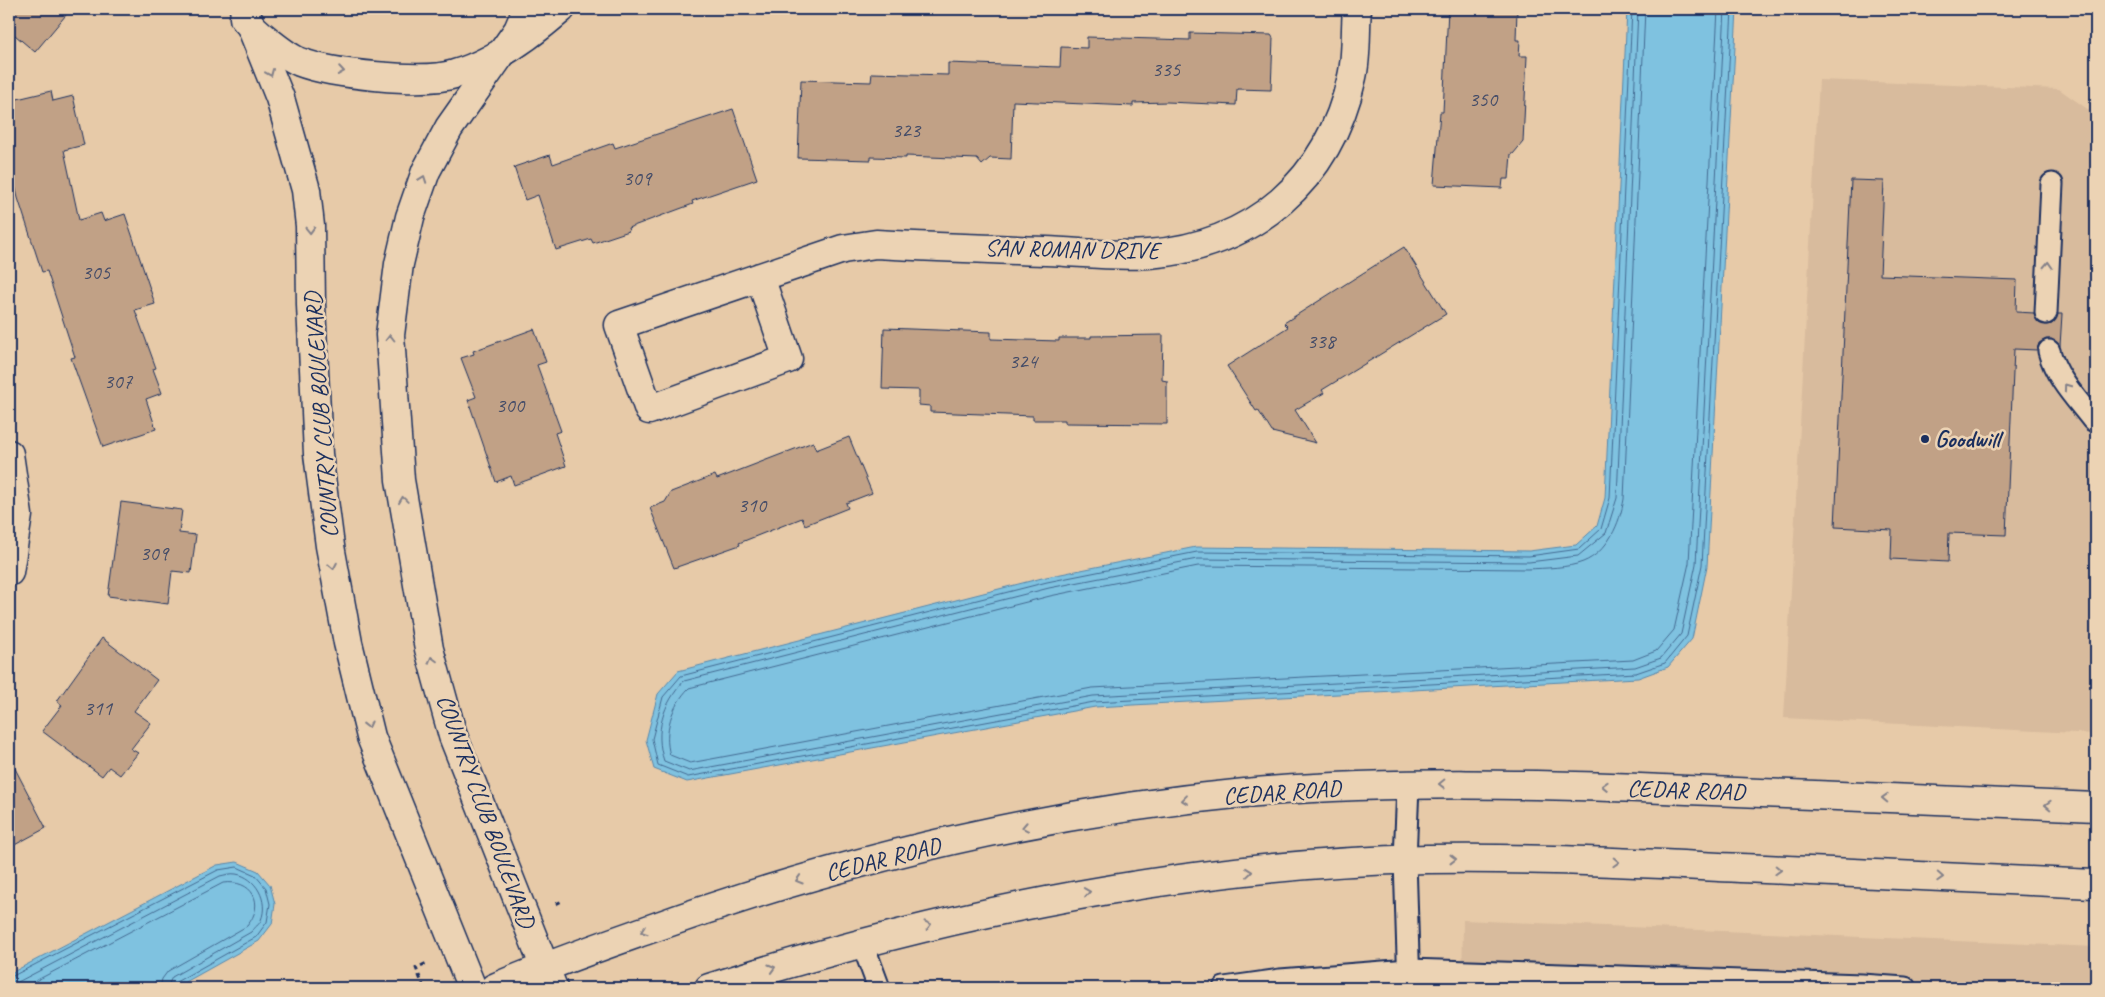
<svg xmlns="http://www.w3.org/2000/svg" width="2105" height="997" font-family="Caveat,sans-serif">
	<style>
		.built { fill: #d8bb9d }
		.water { fill: #7fc2e0; stroke: #5787ac }
		.lines { fill: none; stroke-linecap: round; stroke-linejoin: round }
		.shore { stroke: #436a92; stroke-width: 1 }
		.building { fill: #c1a186; stroke: #1b2f5e }
		.lane-casing { stroke: #1b2f5e; stroke-width: 25 }
		.street-casing { stroke: #1b2f5e; stroke-width: 31 }
		.secondary-casing { stroke: #1b2f5e; stroke-width: 31 }
		.primary-casing { stroke: #1b2f5e; stroke-width: 31 }
		.path { stroke: #1b2f5e; stroke-width: 3; stroke-dasharray: 5 4; stroke-linecap: butt }
		.lane { stroke: #ecd3b4; stroke-width: 21 }
		.street { stroke: #ecd3b4; stroke-width: 28 }
		.secondary { stroke: #ecd3b4; stroke-width: 28 }
		.primary { stroke: #ecd3b4; stroke-width: 28 }
		.oneway { stroke: #848189 }
		.poi-dot { fill: #1b2f5e; stroke: #ecd3b4; stroke-width: 2 }
		.labels { text-anchor: middle; dominant-baseline: central; stroke-width: 5; stroke-linejoin: round; paint-order: stroke }
		.number-label { font-size: 21px; fill: #444c68 }
		.street-label { font-size: 24px; fill: #1b2f5e; stroke: #ecd3b4 }
		.poi-label { font-size: 24px; font-weight: bold; fill: #1b2f5e; stroke: #ecd3b4; text-anchor: start }
	</style>
	<rect width="100%" height="100%" fill="#e7caa8"/>
	<filter id="ink" filterUnits="userSpaceOnUse"><feTurbulence type="fractalNoise" baseFrequency=".02" numOctaves="2"/><feDisplacementMap in="SourceGraphic" scale="10" xChannelSelector="R" yChannelSelector="G"/><feConvolveMatrix kernelMatrix="1 2 1 2 8 2 1 2 1" color-interpolation-filters="sRGB"/></filter>
	<g filter="url(#ink)">
		<g class="built">
			<path d="M1819 80 2059 89 2096 115V734L1784 718Z"/>
			<path d="M1463 920 2096 947V988H1462Z"/>
		</g>
		<g class="water">
			<path d="M1627 9H1737L1707 566 1692 639 1668 667 1638 678 1095 707 687 782 654 769 646 740 658 694 678 671 1046 577 1196 547 1529 551 1576 545 1597 526 1605 498Z"/>
			<path d="M237 862 258 871 270 885 275 904 272 924 259 941 175 988H9V974L217 865Z"/>
		</g>
		<g class="lines">
			<g class="shore">
				<path d="M1632 9 1610 498 1601 529 1579 549 1529 556 1197 552 1047 582 681 676 663 697 652 739 658 765 688 777 1094 702 1636 673 1665 663 1687 636 1702 565 1732 9"/>
				<path d="M1638 9 1617 498 1606 533 1578 556 1529 562 1197 559 1049 588 684 681C663 704 654 731 664 761L689 771 1093 696 1635 667 1661 658 1681 634 1696 564 1725 9"/>
				<path d="M1645 9 1624 499C1620 523 1608 552 1583 562 1568 568 1545 568 1528 569L1198 566 1050 596 689 688C672 705 663 732 670 755L690 763 1092 688 1633 660 1656 651 1674 630 1689 563 1718 9"/>
				<path d="M9 978 218 870 237 867 255 875 266 888 270 904 267 922 256 937 176 982 174 988"/>
				<path d="M9 984 16 983 220 876C225 875 231 873 236 874 256 877 269 901 261 920 260 924 254 928 251 932L172 977 167 988"/>
				<path d="M22 988 223 883C252 879 266 903 247 926L168 971 162 979 160 988"/>
			</g>
		</g>
		<g class="building">
			<path d="M9 9H71L35 52 9 30Z"/>
			<path d="M1448 9H1517L1516 40H1520L1519 56H1527L1523 142 1513 154H1511L1509 179H1503L1502 188 1434 185 1440 112H1443Z"/>
			<path d="M1190 33 1271 35 1273 38 1271 90 1237 89 1236 105 1167 102 1133 103V106L1013 101 1011 159 990 158 982 165 977 159 906 156V158L871 157V160L798 158 801 80 871 82 872 73 948 75V63L1060 67 1061 47 1087 48V37L1190 40Z"/>
			<path d="M51 91 53 101 73 96 84 145 64 150 79 220 101 213 104 221 125 214 155 304 135 310 156 368 153 369 162 393 146 399 156 429 103 447 71 358 75 357 47 271 42 272 18 198 9 160V101Z"/>
			<path d="M733 109 757 179 692 201 693 204 628 228 629 231 593 243 591 239 556 250 538 195 525 200 514 167 550 155 553 164 613 143 615 148Z"/>
			<path d="M1851 180 1884 181 1880 275 2017 280 2016 312 2034 313 2039 323 2046 325 2052 324 2058 314H2062L2060 346 2052 339H2046L2039 343 2037 350 2014 349 2006 535 1949 533 1948 562 1891 559 1892 530 1835 527Z"/>
			<path d="M1404 247 1446 314 1322 390 1324 393 1295 410 1316 443 1272 432 1258 410 1256 411 1227 366 1288 327 1284 323Z"/>
			<path d="M884 328 991 332V339L1059 341V338H1091V336L1163 335 1162 380 1167 381V424L1065 423V420H1033V416L930 412V406L919 405V390L882 389Z"/>
			<path d="M534 329 546 362 537 365 561 431 555 433 566 466 514 485 511 476 496 482 468 400 476 397 461 358 474 354 473 351Z"/>
			<path d="M849 437 872 493 846 503 848 508 805 525 802 518 739 543 740 545 674 568 650 508 665 502 671 492 715 475 717 479 813 442 816 450Z"/>
			<path d="M121 502 182 510 179 533 196 535 191 573 172 571 168 604 108 596Z"/>
			<path d="M102 638 157 680 134 711 151 723 131 749 138 753 120 775 109 767 102 776 42 731 62 705 57 701Z"/>
			<path d="M9 757 46 828 9 848Z"/>
		</g>
		<g class="lines">
			<g class="lane-casing">
				<g id="lane">
					<path d="M2046 313 2052 184"/>
					<path d="M2049 351C2056 378 2076 398 2093 420"/>
					<path d="M1408 785 1405 860 1409 988"/>
					<path d="M862 942 879 988"/>
					<path d="M1224 988 1280 980 1409 970 1862 985 1905 988"/>
				</g>
			</g>
			<g class="street-casing">
				<g id="street">
					<path d="M244 18C253 30 287 57 300 62 331 74 424 84 455 74 493 63 531 35 561 9"/>
					<path d="M760 277 788 359 649 410 619 325 843 249 876 244C932 247 989 249 1046 251 1079 252 1115 257 1148 254 1254 246 1329 180 1352 77 1357 56 1355 31 1357 9"/>
					<path d="M9 454 18 515 9 572"/>
				</g>
			</g>
			<g class="secondary-casing">
				<g id="secondary">
					<path d="M244 9 280 98 306 190 310 226 311 305 318 454 330 546 348 643 371 737 472 988"/>
					<path d="M527 9 518 30 449 128 426 171 410 217 399 264 390 335 400 480 429 649 453 736 553 988"/>
				</g>
			</g>
			<g class="primary-casing">
				<g id="primary">
					<path d="M494 988C544 966 596 948 647 930 839 861 1042 812 1245 793 1392 780 1540 784 1687 790 1823 795 1960 801 2096 807"/>
					<path d="M709 988C942 914 1182 864 1427 859 1540 857 1653 864 1765 869 1876 875 1986 879 2096 884"/>
				</g>
			</g>
			<g class="path">
				<path d="M556 904 564 900"/>
				<path d="M424 988 416 968 427 963"/>
			</g>
			<use href="#lane" class="lane"/>
			<use href="#street" class="street"/>
			<use href="#secondary" class="secondary"/>
			<use href="#primary" class="primary"/>
		</g>
		<defs><path id="oneway-chevron" d="M-2-3.5L2.5 0L-2 3.5" fill="none" stroke-width="1.6" stroke-linecap="round" stroke-linejoin="round" transform="scale(1.25)"/></defs>
		<g class="oneway">
			<use href="#oneway-chevron" transform="translate(341 71) rotate(9)"/>
			<use href="#oneway-chevron" transform="translate(270 73) rotate(67)"/>
			<use href="#oneway-chevron" transform="translate(423 179) rotate(-70)"/>
			<use href="#oneway-chevron" transform="translate(310 230) rotate(88)"/>
			<use href="#oneway-chevron" transform="translate(2048 265) rotate(-87)"/>
			<use href="#oneway-chevron" transform="translate(390 338) rotate(-90)"/>
			<use href="#oneway-chevron" transform="translate(2067 387) rotate(-126)"/>
			<use href="#oneway-chevron" transform="translate(403 500) rotate(-98)"/>
			<use href="#oneway-chevron" transform="translate(333 566) rotate(79)"/>
			<use href="#oneway-chevron" transform="translate(432 660) rotate(-105)"/>
			<use href="#oneway-chevron" transform="translate(368 725) rotate(76)"/>
			<use href="#oneway-chevron" transform="translate(1442 784) rotate(179)"/>
			<use href="#oneway-chevron" transform="translate(1605 786) rotate(-178)"/>
			<use href="#oneway-chevron" transform="translate(1885 798) rotate(-178)"/>
			<use href="#oneway-chevron" transform="translate(1185 800) rotate(173)"/>
			<use href="#oneway-chevron" transform="translate(2048 805) rotate(-178)"/>
			<use href="#oneway-chevron" transform="translate(1025 827) rotate(169)"/>
			<use href="#oneway-chevron" transform="translate(1453 859)"/>
			<use href="#oneway-chevron" transform="translate(1616 862) rotate(2)"/>
			<use href="#oneway-chevron" transform="translate(1778 870) rotate(2)"/>
			<use href="#oneway-chevron" transform="translate(1249 872) rotate(-6)"/>
			<use href="#oneway-chevron" transform="translate(1940 877) rotate(3)"/>
			<use href="#oneway-chevron" transform="translate(799 880) rotate(163)"/>
			<use href="#oneway-chevron" transform="translate(1087 892) rotate(-9)"/>
			<use href="#oneway-chevron" transform="translate(928 925) rotate(-14)"/>
			<use href="#oneway-chevron" transform="translate(644 931) rotate(160)"/>
			<use href="#oneway-chevron" transform="translate(772 968) rotate(-17)"/>
		</g>
	</g>
	<circle class="poi-dot" cx="1925" cy="439" r="5"/>
	<g class="labels">
		<g class="number-label">
			<text x="1166" y="69">335</text>
			<text x="1483" y="99">350</text>
			<text x="906" y="130">323</text>
			<text x="637" y="178">309</text>
			<text x="96" y="272">305</text>
			<text x="1321" y="341">338</text>
			<text x="1023" y="361">324</text>
			<text x="118" y="381">307</text>
			<text x="510" y="405">300</text>
			<text x="752" y="505">310</text>
			<text x="154" y="553">309</text>
			<text x="98" y="708">311</text>
		</g>
		<g class="street-label">
			<text transform="translate(1072 249) rotate(1)">SAN ROMAN DRIVE</text>
			<text transform="translate(321 415) rotate(-94)">COUNTRY CLUB BOULEVARD</text>
			<text transform="translate(1686 790) rotate(2)">CEDAR ROAD</text>
			<text transform="translate(1282 792) rotate(-4)">CEDAR ROAD</text>
			<text transform="translate(486 811) rotate(70)">COUNTRY CLUB BOULEVARD</text>
			<text transform="translate(883 859) rotate(-14)">CEDAR ROAD</text>
		</g>
		<g class="poi-label">
			<text x="1935" y="439">Goodwill</text>
		</g>
	</g>
	<rect width="2105" height="997" fill="none" stroke="#ecd3b4" stroke-width="30"/>
	<rect x="15" y="15" width="2075" height="967" fill="none" stroke="#1b2f5e" stroke-width="2" filter="url(#ink)"/>
</svg>
